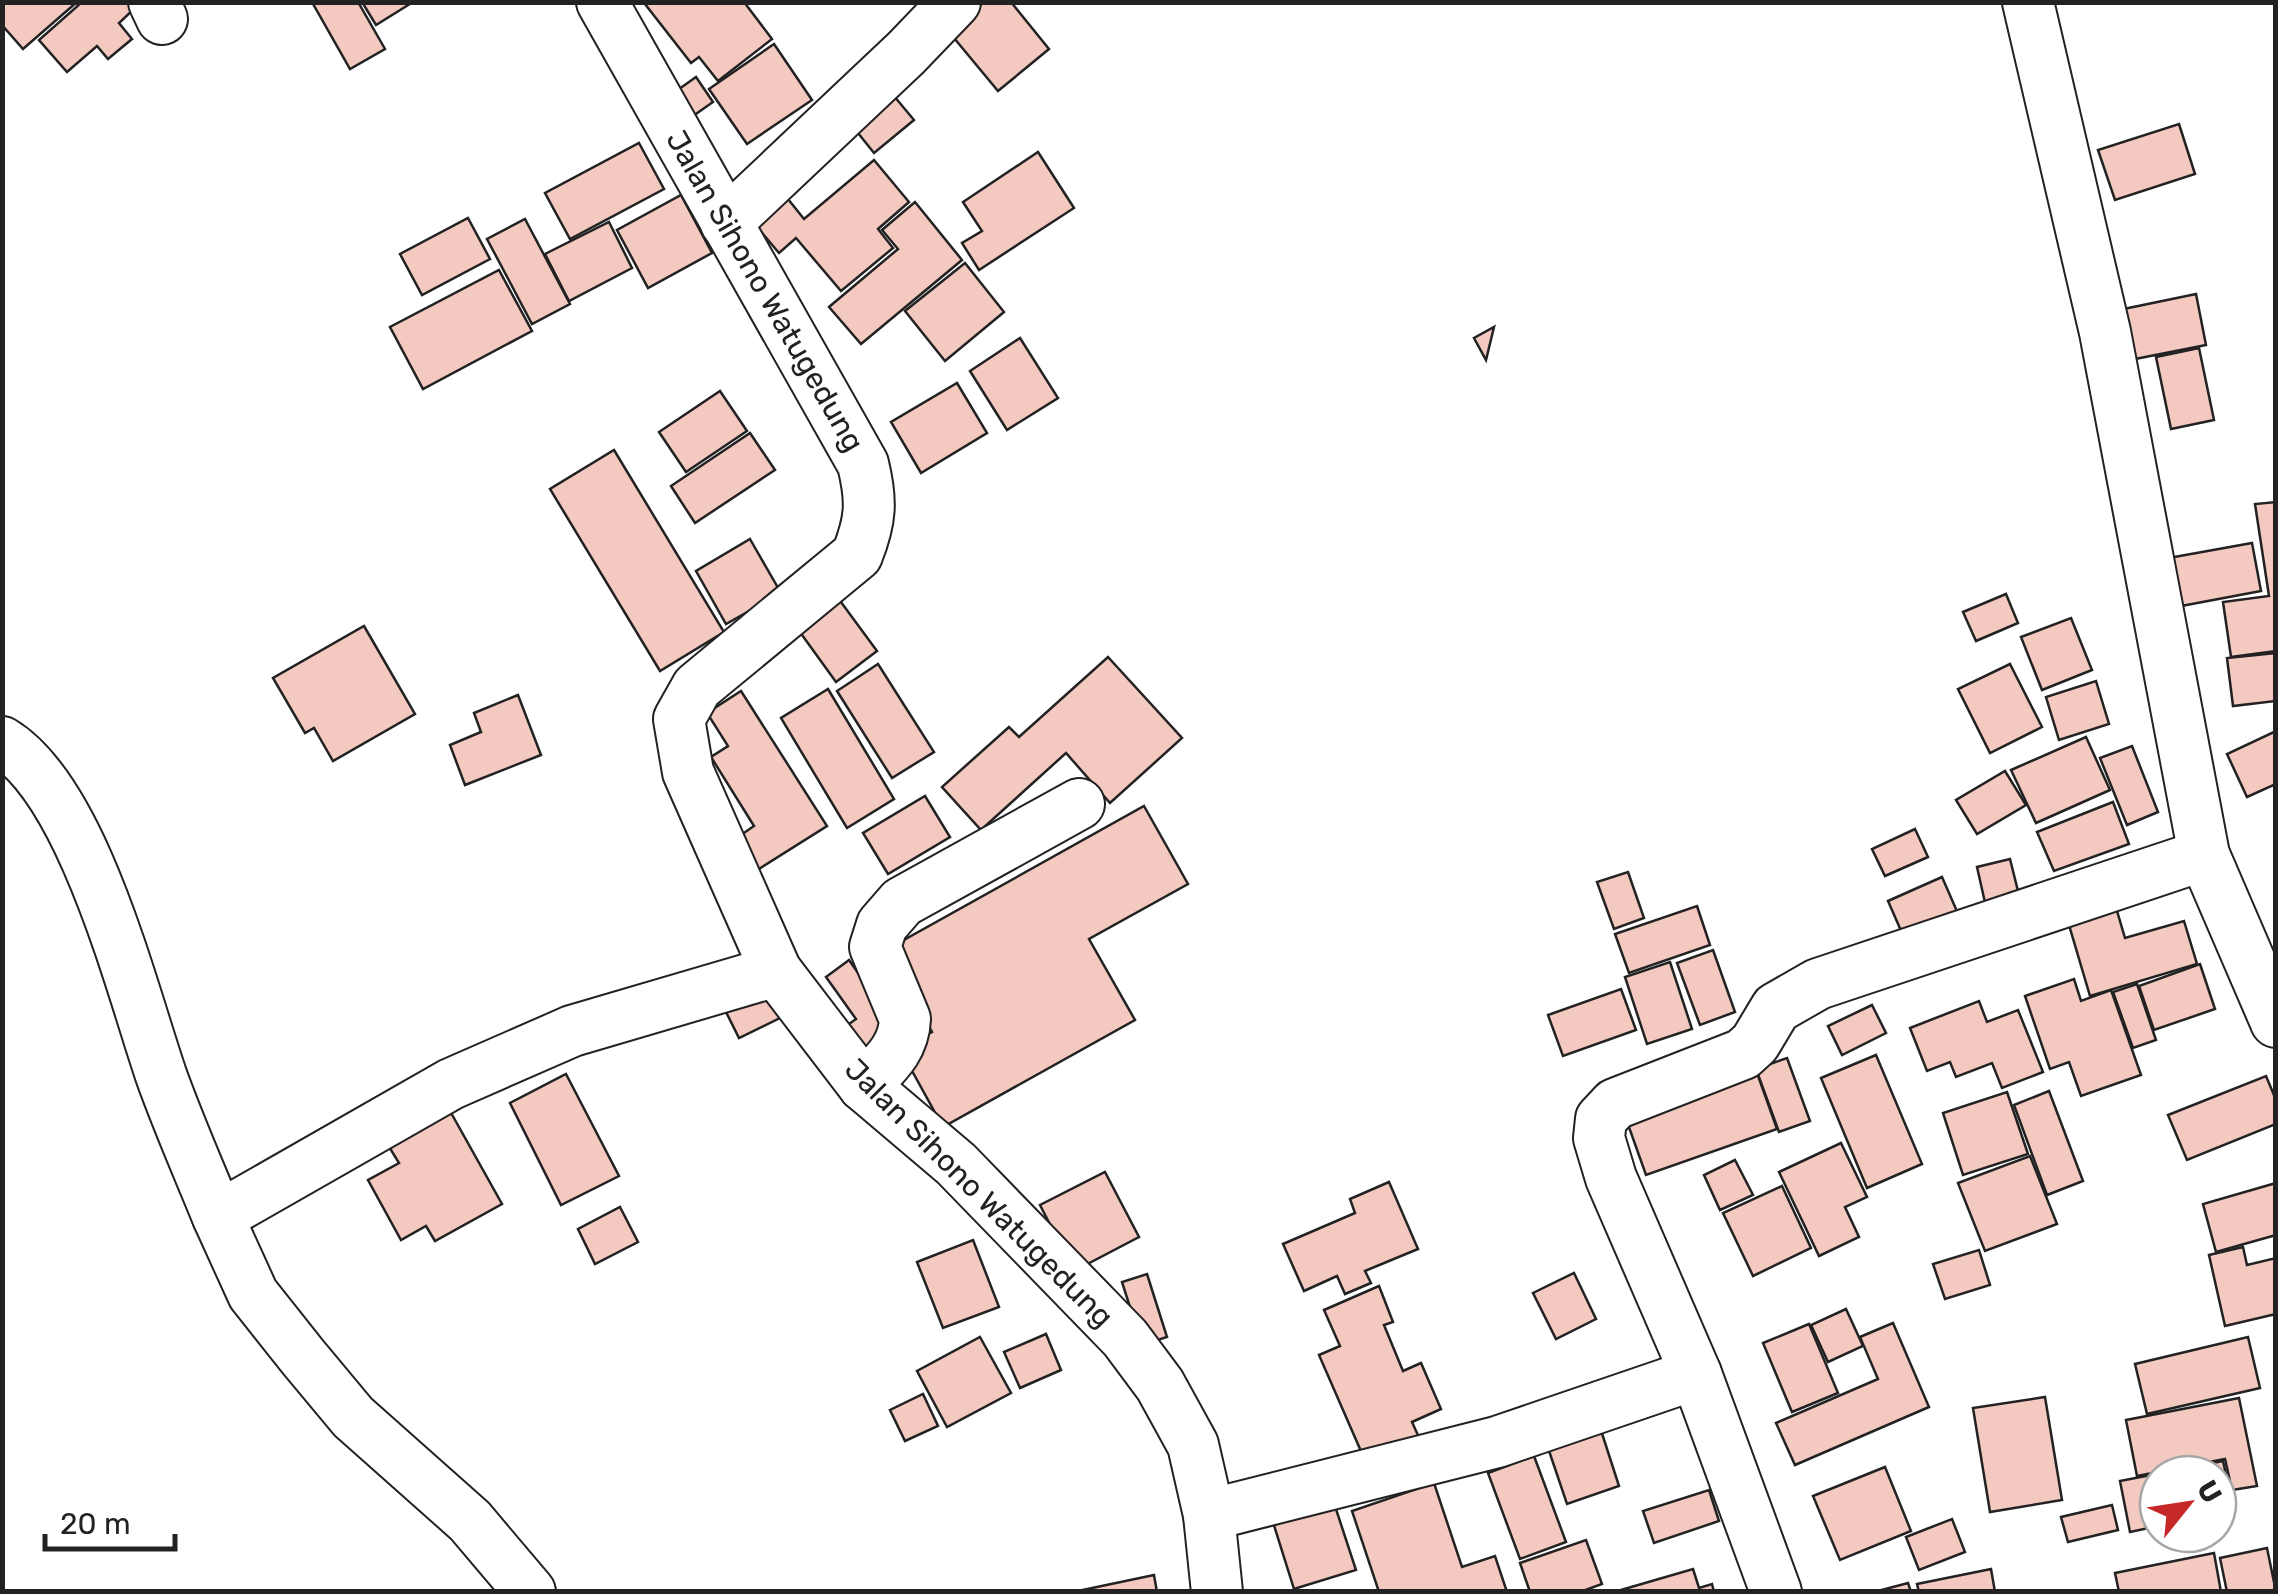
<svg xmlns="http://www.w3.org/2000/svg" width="2278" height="1594" font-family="Rubik,sans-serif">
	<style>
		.building { fill: #f3c9c0; stroke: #222; stroke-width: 2.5 }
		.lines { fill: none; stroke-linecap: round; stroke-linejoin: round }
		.minor-casing { stroke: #222; stroke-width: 54 }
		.minor { stroke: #fff; stroke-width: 50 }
		.labels { text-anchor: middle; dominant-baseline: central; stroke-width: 8; stroke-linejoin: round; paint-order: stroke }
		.street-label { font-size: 30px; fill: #222; stroke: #fff }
	</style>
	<rect width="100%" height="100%" fill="#fff"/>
	<g class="building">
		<path d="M2 2H77L23 49 2 25Z"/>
		<path d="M82 2H134L137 6 119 23 132 39 108 59 97 46 67 72 39 40Z"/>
		<path d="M312 2H358L385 49 350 69Z"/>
		<path d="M362 2H413L376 25Z"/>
		<path d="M648 2H744L772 39 718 81 699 57 691 63 645 4Z"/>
		<path d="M984 2H1011L1049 49 998 91 949 32Z"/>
		<path d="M774 44 812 100 747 144 709 89Z"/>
		<path d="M696 77 713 102 683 123 665 99Z"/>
		<path d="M889 90 914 120 874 153 850 123Z"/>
		<path d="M2179 124 2195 174 2115 200 2098 150Z"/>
		<path d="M639 143 664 189 570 239 545 193Z"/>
		<path d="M1038 152 1074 208 979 270 962 243 982 231 963 202Z"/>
		<path d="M874 160 909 202 878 229 893 248 841 291 796 238 779 253 752 221 784 194 804 219Z"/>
		<path d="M681 195 712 253 648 288 617 230Z"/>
		<path d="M915 202 962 260 861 344 829 307 898 249 882 230Z"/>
		<path d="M468 218 490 259 422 295 400 254Z"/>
		<path d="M525 219 570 304 532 324 487 239Z"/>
		<path d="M609 222 632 268 569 301 545 254Z"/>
		<path d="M965 263 1004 312 945 361 905 311Z"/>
		<path d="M499 270 532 331 423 389 390 327Z"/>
		<path d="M2196 294 2206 345 2125 361 2114 311Z"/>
		<path d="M1494 327 1486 360 1474 338Z"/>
		<path d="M1020 338 1058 398 1007 430 970 371Z"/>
		<path d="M2199 348 2214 420 2171 429 2156 357Z"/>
		<path d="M957 383 987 433 921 473 891 422Z"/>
		<path d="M720 391 747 431 686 472 659 432Z"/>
		<path d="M750 433 775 470 695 523 671 486Z"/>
		<path d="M614 450 724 632 660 671 550 489Z"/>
		<path d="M2276 502V651L2231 657 2223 602 2269 596 2255 504Z"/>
		<path d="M750 539 781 593 726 624 696 571Z"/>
		<path d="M2252 543 2261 591 2160 610 2152 561Z"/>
		<path d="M2006 594 2018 623 1976 641 1963 612Z"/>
		<path d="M838 598 877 651 836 682 797 628Z"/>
		<path d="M2071 618 2092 670 2042 690 2021 637Z"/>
		<path d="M364 626 415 714 333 761 314 728 305 733 273 678Z"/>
		<path d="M2276 653V701L2233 706 2227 658Z"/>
		<path d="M1108 657 1182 738 1110 803 1066 753 981 830 942 787 1009 727 1019 737Z"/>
		<path d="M878 664 934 752 892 778 837 691Z"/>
		<path d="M2010 664 2042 727 1990 753 1958 689Z"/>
		<path d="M2096 681 2109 724 2059 740 2046 697Z"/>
		<path d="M828 689 894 799 847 828 781 718Z"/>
		<path d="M741 691 827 826 759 869 738 837 754 826 711 757 728 746 707 713Z"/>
		<path d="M518 695 541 755 465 785 450 745 481 732 474 713Z"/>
		<path d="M2276 731V784L2247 797 2227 754Z"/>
		<path d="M2086 737 2110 790 2036 823 2011 770Z"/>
		<path d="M2132 746 2158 812 2127 825 2100 758Z"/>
		<path d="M2005 771 2026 805 1977 834 1956 800Z"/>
		<path d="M925 796 950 837 888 874 863 833Z"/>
		<path d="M2113 802 2129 844 2054 871 2037 832Z"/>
		<path d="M1144 806 1188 884 1089 939 1135 1020 943 1127 900 1049 932 1032 886 950Z"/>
		<path d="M1915 829 1928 857 1885 876 1872 849Z"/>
		<path d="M2010 859 2020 899 1986 907 1977 867Z"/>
		<path d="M1628 872 1644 918 1614 929 1597 882Z"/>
		<path d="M1942 877 1963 925 1909 949 1888 901Z"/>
		<path d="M2112 894 2125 938 2184 921 2197 964 2090 996 2064 908Z"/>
		<path d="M1697 906 1710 945 1629 973 1615 934Z"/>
		<path d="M1713 950 1735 1012 1700 1025 1677 963Z"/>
		<path d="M849 960 900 1033 864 1059 842 1029 856 1019 826 977Z"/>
		<path d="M1670 962 1692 1029 1647 1044 1625 977Z"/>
		<path d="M2200 964 2215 1009 2154 1030 2139 986Z"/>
		<path d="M2074 979 2081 1001 2111 990 2141 1075 2081 1096 2069 1062 2050 1069 2025 996Z"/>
		<path d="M2137 984 2156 1040 2133 1048 2113 992Z"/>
		<path d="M764 986 780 1018 739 1038 723 1006Z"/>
		<path d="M1621 989 1636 1030 1563 1056 1548 1015Z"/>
		<path d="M1979 1001 1987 1022 2018 1010 2043 1072 2002 1088 1992 1063 1956 1077 1950 1062 1927 1071 1910 1028Z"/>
		<path d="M1872 1005 1886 1033 1842 1055 1828 1026Z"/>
		<path d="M1876 1055 1922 1164 1867 1188 1821 1078Z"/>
		<path d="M1787 1058 1810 1121 1779 1132 1756 1069Z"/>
		<path d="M1756 1070 1777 1129 1646 1175 1625 1116Z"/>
		<path d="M566 1074 619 1176 561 1205 510 1103Z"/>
		<path d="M2266 1076 2276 1100V1124L2187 1160 2168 1115Z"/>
		<path d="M2049 1091 2083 1181 2047 1195 2014 1105Z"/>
		<path d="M2007 1092 2028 1154 1963 1175 1943 1113Z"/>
		<path d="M450 1111 502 1204 435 1241 426 1226 401 1240 368 1180 399 1163 380 1132Z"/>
		<path d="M1841 1143 1867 1197 1845 1207 1859 1237 1819 1256 1779 1172Z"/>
		<path d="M2030 1156 2057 1224 1985 1251 1958 1183Z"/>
		<path d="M1735 1160 1753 1195 1720 1210 1704 1175Z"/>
		<path d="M1105 1172 1139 1237 1074 1271 1040 1205Z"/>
		<path d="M1389 1182 1418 1249 1365 1271 1371 1283 1345 1294 1337 1276 1304 1291 1283 1244 1355 1213 1350 1199Z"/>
		<path d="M2276 1183V1235L2216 1252 2203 1204Z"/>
		<path d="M1782 1186 1811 1248 1753 1276 1723 1213Z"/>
		<path d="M620 1207 638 1242 595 1264 578 1229Z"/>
		<path d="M973 1240 999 1307 943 1328 917 1262Z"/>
		<path d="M2243 1247 2247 1265 2276 1258V1314L2225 1326 2209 1255Z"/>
		<path d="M1979 1250 1990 1285 1945 1299 1933 1264Z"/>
		<path d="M1574 1273 1596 1319 1556 1339 1533 1293Z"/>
		<path d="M1147 1274 1167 1337 1142 1345 1122 1282Z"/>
		<path d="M1379 1286 1393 1322 1384 1325 1403 1371 1421 1363 1441 1409 1412 1422 1421 1442 1367 1465 1319 1355 1340 1346 1324 1310Z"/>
		<path d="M1846 1309 1863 1346 1828 1362 1811 1325Z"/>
		<path d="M1893 1323 1929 1407 1795 1465 1776 1423 1878 1379 1860 1337Z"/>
		<path d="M1809 1324 1838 1393 1792 1412 1763 1343Z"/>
		<path d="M1046 1334 1061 1370 1020 1388 1004 1352Z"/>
		<path d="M980 1337 1011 1393 947 1427 917 1371Z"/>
		<path d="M2248 1337 2260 1388 2147 1414 2135 1364Z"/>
		<path d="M923 1394 938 1426 905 1441 890 1410Z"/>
		<path d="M2045 1397 2062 1500 1990 1512 1973 1408Z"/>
		<path d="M2239 1398 2257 1486 2232 1490 2225 1459 2137 1476 2126 1420Z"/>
		<path d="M1598 1421 1619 1486 1567 1504 1545 1439Z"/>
		<path d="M1534 1456 1566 1542 1520 1559 1488 1473Z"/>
		<path d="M2223 1461 2234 1511 2218 1514V1474H2158V1526L2130 1532 2120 1481Z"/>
		<path d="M1885 1467 1911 1531 1840 1560 1813 1496Z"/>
		<path d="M1434 1483 1462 1567 1495 1556 1507 1592H1379L1352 1511Z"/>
		<path d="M1709 1490 1719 1521 1654 1543 1643 1511Z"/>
		<path d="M1333 1500 1356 1570 1294 1589 1272 1519Z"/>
		<path d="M2112 1505 2118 1530 2068 1542 2061 1517Z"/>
		<path d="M1952 1519 1965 1552 1919 1570 1906 1537Z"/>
		<path d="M1586 1540 1602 1584 1580 1592H1530L1520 1563Z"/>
		<path d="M2267 1548 2276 1592H2227L2220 1558Z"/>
		<path d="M2214 1553 2221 1592H2119L2115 1573Z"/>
		<path d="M1693 1569 1699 1588 1712 1584 1714 1592H1614Z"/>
		<path d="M1991 1569 1995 1592H1919L1917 1584Z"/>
		<path d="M1154 1575 1157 1592H1073Z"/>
		<path d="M1908 1583 1911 1592H1874Z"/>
	</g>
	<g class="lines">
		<g class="minor-casing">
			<g id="minor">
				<path d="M154 2 162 19"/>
				<path d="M602 2 863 464C872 501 871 520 857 555L697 687 679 719 688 772 776 971 864 1086 956 1164 1125 1338 1160 1385 1193 1445 1209 1515 1217 1592"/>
				<path d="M2028 2 2105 332 2204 855 2276 1022"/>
				<path d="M726 223 906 53 955 2"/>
				<path d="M2 742C83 791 131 987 161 1075 178 1123 199 1170 218 1217L451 1084 572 1031 776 971"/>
				<path d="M864 1086C884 1065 904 1049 905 1019L875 947 882 925 902 902 1079 804"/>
				<path d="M218 1217 253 1294 303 1357 353 1417 470 1521 530 1592"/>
				<path d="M1209 1515 1497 1442 1696 1374"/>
				<path d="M1776 1592 1696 1374 1611 1178 1599 1138 1601 1119 1615 1104 1743 1054 1755 1043 1776 1008 1818 984 2204 855"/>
			</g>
		</g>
		<use href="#minor" class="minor"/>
	</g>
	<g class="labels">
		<g class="street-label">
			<text transform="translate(765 291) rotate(60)">Jalan Sihono Watugedung</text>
			<text transform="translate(979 1193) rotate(45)">Jalan Sihono Watugedung</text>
		</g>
	</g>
	<rect width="2278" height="1594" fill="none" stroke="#222222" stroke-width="10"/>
	<g transform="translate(2188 1504) rotate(60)"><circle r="48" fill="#ffffff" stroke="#a7a7a7" stroke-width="2.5"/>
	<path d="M0-8L18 38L0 25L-18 38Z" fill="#c62828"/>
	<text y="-15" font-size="28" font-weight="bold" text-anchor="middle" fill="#222222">U</text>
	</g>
	<path d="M45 1534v15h130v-15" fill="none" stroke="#222222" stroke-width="5"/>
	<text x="60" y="1534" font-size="30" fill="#222222" stroke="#ffffff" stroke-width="8" paint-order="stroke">20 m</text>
</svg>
